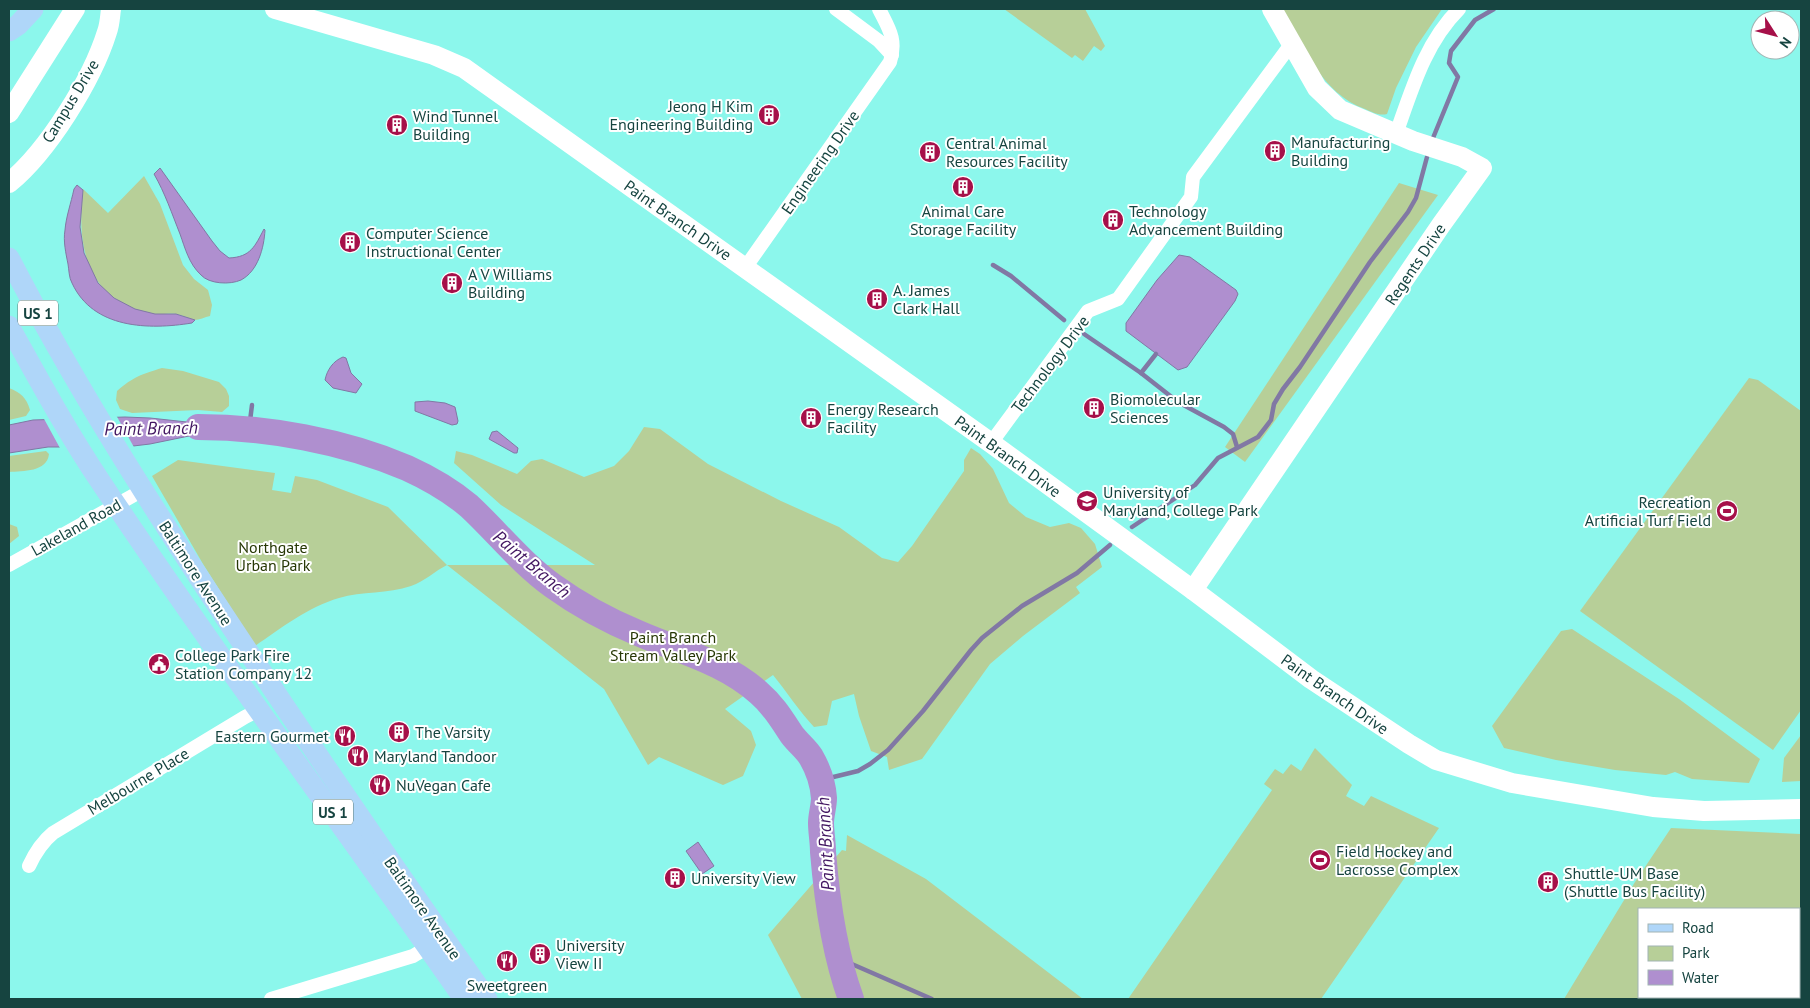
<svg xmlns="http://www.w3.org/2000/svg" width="1810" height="1008" font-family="'PT Sans',sans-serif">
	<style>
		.green { fill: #b7cf98; fill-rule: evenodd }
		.water { fill: #af8fcf; stroke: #8178a4 }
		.pier { fill: #8cf7ec }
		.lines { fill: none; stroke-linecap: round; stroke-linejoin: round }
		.stream { stroke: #8178a4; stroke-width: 4.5 }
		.river { stroke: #af8fcf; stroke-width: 26 }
		.street { stroke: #fff; stroke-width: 14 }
		.secondary { stroke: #fff; stroke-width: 20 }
		.primary { stroke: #afd6f9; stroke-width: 21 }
		.labels { text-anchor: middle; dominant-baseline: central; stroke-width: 4; stroke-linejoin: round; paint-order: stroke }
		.shield { fill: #fff; stroke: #5c7c79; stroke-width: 1 }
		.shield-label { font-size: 15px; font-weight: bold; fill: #164440 }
		.street-label { font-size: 16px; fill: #164440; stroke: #fff }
		.poi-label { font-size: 16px; fill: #164440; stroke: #fff; text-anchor: start }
		.park-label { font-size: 16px; fill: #273805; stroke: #fff }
		.water-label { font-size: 18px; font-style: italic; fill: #421661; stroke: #fff }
	</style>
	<rect width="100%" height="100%" fill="#8cf7ec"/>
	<g class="green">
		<path d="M1004 9H1085L1105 46 1101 51 1094 46 1083 61 1075 55 1072 58Z"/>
		<path d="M1283 9H1442L1416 47 1396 88 1387 114C1379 116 1372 112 1365 109 1321 93 1304 47 1283 9Z"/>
		<path d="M144 176 160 204 183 265 194 279 208 290 212 305 210 316C205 317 199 320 195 320 189 319 183 315 176 314 169 313 161 315 153 314 87 301 76 248 83 189L108 213Z"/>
		<path d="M1399 183 1438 195 1245 462 1225 447Z"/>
		<path d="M162 368 183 371 219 382 226 389 229 396V406L222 412 198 410 132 413 120 409 116 400 117 391C133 377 142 374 162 368Z"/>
		<path d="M1749 378 1758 380 1801 411V710L1773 750 1580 611Z"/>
		<path d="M9 388C21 393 26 397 30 410L26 416 9 420Z"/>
		<path d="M644 427 660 429 708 464 781 501 839 527 882 558 898 562 912 546 964 471V460L971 448 980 454 993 469 1009 503 1026 517 1050 527 1069 523 1081 528 1095 544 1102 567 1076 587 1080 593 1023 636 990 664 922 759 889 770 887 757 871 751 859 716 854 694 832 701 827 725 814 727C799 711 787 692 773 675L725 709 751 731 756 745 743 776 723 785 659 757 648 765 604 689 447 565C435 571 425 581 411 586 388 594 362 591 339 598 308 607 281 628 255 646L203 564 152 476 178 460 275 473 272 490 291 493 295 476 317 480 388 507 447 565H595L501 505 454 463 456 451 472 455 517 474 531 461 542 459 584 477 614 466 629 451Z"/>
		<path d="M46 451 49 454C47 472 23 471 9 472V456Z"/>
		<path d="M9 524 17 527 19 536 9 544Z"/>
		<path d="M1572 629 1679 699 1760 759 1749 783 1692 779 1675 772 1666 775 1615 770 1556 760 1504 748 1492 726 1561 631Z"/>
		<path d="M1801 735V781L1782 782 1784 758Z"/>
		<path d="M1315 748 1352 785 1346 796 1364 806 1371 796 1439 828 1321 999H1128L1272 790 1264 784 1275 769 1283 774 1291 764 1301 771Z"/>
		<path d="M1671 828 1801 834V999H1564L1635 882ZM1639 909H1799V997H1639Z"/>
		<path d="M847 835 926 879 1083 999H802L768 935 842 850 846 851Z"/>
	</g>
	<g class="water">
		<path d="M160 168 212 241 220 251 229 258C251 257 255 246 264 229L265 230C264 248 258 271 241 280 230 285 209 284 201 275 189 264 185 248 180 234 172 214 165 193 154 174Z"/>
		<path d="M77 185 83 190 80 227 84 253 98 283 114 298 135 309 155 314H176L195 320 192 323C149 330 93 329 72 283 69 278 69 270 68 264 66 254 63 241 65 230 66 217 71 203 74 189Z"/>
		<path d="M1179 255 1190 257 1236 290 1238 294 1235 301 1187 367 1178 370 1126 331V323L1157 280Z"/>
		<path d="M343 357 346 358 351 373 362 384 356 393 333 388 325 380C327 370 333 361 343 357Z"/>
		<path d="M428 401 445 403 455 407 458 421 457 424 452 425 415 411V402Z"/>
		<path d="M125 417 150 418 233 427 150 444 125 447H48L9 453V425L33 420Z"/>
		<path d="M497 431 518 448 517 453H514L489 439 492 432Z"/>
		<path d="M698 842 714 866 702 874 686 851Z"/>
	</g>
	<path class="pier" d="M116 415 135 449 61 450 43 417Z"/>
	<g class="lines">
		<g class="stream">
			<path d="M1433 138 1458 77 1449 63 1451 51 1475 20 1494 9"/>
			<path d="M993 265 1011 276 1064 320"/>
			<path d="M1084 334 1141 373 1178 402 1224 427 1233 434 1237 447"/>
			<path d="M1141 373 1156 354"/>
			<path d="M249 429 252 405"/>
			<path d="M1132 527 1195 485 1218 458 1258 437 1265 428 1271 420 1274 404 1283 389 1300 367 1370 262 1408 212 1416 198 1427 157"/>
			<path d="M821 780 858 771 870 764 888 750 923 711 971 650 982 638 1022 606 1077 573 1110 545"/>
			<path d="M838 958 932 999"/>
		</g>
		<path class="river" d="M198 427C266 427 344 441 407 468 429 478 450 490 469 506 497 532 521 563 553 586 578 604 609 621 638 633 679 651 725 662 759 693 773 705 782 720 792 735 798 743 806 749 811 757 818 769 823 784 824 798 824 806 821 815 821 823 821 832 823 842 823 852 827 901 834 952 851 999"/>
		<g class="street">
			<path d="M836 9 879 41 892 55"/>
			<path d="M1396 134C1412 89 1425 43 1459 9"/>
			<path d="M745 268 890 62C897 39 889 29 879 9"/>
			<path d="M991 443 1088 311 1118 299 1191 197 1193 177 1292 43"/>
			<path d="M9 565 143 490"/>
			<path d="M29 866C35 853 42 842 53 833L245 717 259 710"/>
			<path d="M271 999 413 956 428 947"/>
		</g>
		<g class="secondary">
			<path d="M275 9 434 55 464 68 991 443 1193 590 1311 679 1409 744 1436 760 1512 783 1653 807 1704 811 1801 809"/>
			<path d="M9 113 75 9"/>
			<path d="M9 183C48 151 92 80 107 32 110 24 110 16 111 9"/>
			<path d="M1193 590 1441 225 1482 168 1462 157 1413 141 1340 110 1317 88 1272 9"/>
		</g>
		<g class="primary">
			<path d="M9 31 18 25 33 9"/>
			<path d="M9 258C74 384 150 504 229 623 313 750 399 875 487 999"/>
			<path d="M9 326C38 378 67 432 100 481 217 657 344 826 464 999"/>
		</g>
	</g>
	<defs>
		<g id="building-disc" transform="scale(1.125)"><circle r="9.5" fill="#a61049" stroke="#fff"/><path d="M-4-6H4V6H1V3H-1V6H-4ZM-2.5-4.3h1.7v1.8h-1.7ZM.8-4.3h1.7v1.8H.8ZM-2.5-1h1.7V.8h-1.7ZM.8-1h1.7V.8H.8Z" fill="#fff"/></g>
		<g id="university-disc" transform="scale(1.125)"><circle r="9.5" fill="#a61049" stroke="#fff"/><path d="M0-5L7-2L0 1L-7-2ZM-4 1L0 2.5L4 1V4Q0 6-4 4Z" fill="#fff"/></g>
		<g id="stadium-disc" transform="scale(1.125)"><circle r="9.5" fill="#a61049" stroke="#fff"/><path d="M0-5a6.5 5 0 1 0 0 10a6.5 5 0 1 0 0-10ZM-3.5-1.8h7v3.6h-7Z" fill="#fff"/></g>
		<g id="civic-disc" transform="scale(1.125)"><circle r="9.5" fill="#a61049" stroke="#fff"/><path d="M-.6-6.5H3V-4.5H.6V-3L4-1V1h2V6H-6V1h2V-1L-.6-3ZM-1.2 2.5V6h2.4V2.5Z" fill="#fff"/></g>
		<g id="restaurant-disc" transform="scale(1.125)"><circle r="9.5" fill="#a61049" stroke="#fff"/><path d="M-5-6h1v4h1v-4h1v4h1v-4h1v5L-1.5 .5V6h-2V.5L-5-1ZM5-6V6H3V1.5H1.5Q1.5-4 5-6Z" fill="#fff"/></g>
	</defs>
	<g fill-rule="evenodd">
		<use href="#building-disc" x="769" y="115"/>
		<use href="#building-disc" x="397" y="125"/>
		<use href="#building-disc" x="1275" y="151"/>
		<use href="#building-disc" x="930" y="152"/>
		<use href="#building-disc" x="963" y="187"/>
		<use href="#building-disc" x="1113" y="220"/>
		<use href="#building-disc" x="350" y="242"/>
		<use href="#building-disc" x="452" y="283"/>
		<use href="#building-disc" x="877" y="299"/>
		<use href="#building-disc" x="1094" y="408"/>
		<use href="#building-disc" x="811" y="418"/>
		<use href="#university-disc" x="1087" y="501"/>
		<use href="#stadium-disc" x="1727" y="511"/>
		<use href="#civic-disc" x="159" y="664"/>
		<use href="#building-disc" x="399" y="732"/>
		<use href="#restaurant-disc" x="345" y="736"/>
		<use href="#restaurant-disc" x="358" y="756"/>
		<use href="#restaurant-disc" x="380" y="785"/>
		<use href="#stadium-disc" x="1320" y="860"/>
		<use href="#building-disc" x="675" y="878"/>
		<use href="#building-disc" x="1548" y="882"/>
		<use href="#building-disc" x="540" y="954"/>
		<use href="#restaurant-disc" x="507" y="961"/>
	</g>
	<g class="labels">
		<g class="shield">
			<rect x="18" y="300.5" width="40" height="25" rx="4"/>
			<rect x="313" y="799.5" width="40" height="25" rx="4"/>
		</g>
		<g class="shield-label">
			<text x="38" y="313">US 1</text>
			<text x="333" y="812">US 1</text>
		</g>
		<g class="street-label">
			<text transform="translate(70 101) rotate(-59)">Campus Drive</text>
			<text transform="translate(820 162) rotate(-55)">Engineering Drive</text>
			<text transform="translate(678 220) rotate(35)">Paint Branch Drive</text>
			<text transform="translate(1415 264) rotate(-56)">Regents Drive</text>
			<text transform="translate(1050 364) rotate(-53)">Technology Drive</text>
			<text transform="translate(1008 456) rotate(36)">Paint Branch Drive</text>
			<text transform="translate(76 527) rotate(-29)">Lakeland Road</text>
			<text transform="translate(196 573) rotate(57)">Baltimore Avenue</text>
			<text transform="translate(1335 694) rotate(35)">Paint Branch Drive</text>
			<text transform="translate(138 781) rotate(-31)">Melbourne Place</text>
			<text transform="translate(423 908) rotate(55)">Baltimore Avenue</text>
		</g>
		<g class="poi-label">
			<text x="753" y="106" text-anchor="end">Jeong H Kim<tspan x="753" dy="18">Engineering Building</tspan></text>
			<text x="413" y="116">Wind Tunnel<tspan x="413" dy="18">Building</tspan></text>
			<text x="1291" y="142">Manufacturing<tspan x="1291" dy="18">Building</tspan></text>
			<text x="946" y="143">Central Animal<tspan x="946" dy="18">Resources Facility</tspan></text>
			<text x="963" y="211" text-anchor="middle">Animal Care<tspan x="963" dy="18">Storage Facility</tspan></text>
			<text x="1129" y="211">Technology<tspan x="1129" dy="18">Advancement Building</tspan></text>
			<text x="366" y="233">Computer Science<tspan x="366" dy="18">Instructional Center</tspan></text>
			<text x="468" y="274">A V Williams<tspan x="468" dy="18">Building</tspan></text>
			<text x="893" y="290">A. James<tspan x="893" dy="18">Clark Hall</tspan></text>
			<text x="1110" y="399">Biomolecular<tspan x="1110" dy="18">Sciences</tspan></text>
			<text x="827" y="409">Energy Research<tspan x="827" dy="18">Facility</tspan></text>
			<text x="1103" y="492">University of<tspan x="1103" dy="18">Maryland, College Park</tspan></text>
			<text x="1711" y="502" text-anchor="end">Recreation<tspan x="1711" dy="18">Artificial Turf Field</tspan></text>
			<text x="175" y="655">College Park Fire<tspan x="175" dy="18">Station Company 12</tspan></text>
			<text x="415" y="732">The Varsity</text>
			<text x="329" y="736" text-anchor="end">Eastern Gourmet</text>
			<text x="374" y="756">Maryland Tandoor</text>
			<text x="396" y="785">NuVegan Cafe</text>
			<text x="1336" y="851">Field Hockey and<tspan x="1336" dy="18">Lacrosse Complex</tspan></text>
			<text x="1564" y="873">Shuttle-UM Base<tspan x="1564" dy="18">(Shuttle Bus Facility)</tspan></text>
			<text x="691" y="878">University View</text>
			<text x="556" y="945">University<tspan x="556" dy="18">View II</tspan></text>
			<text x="507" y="985" text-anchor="middle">Sweetgreen</text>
		</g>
		<g class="park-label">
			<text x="273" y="547">Northgate<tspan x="273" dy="18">Urban Park</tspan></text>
			<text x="673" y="637">Paint Branch<tspan x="673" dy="18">Stream Valley Park</tspan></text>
		</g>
		<g class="water-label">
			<text transform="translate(151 428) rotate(-1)">Paint Branch</text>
			<text transform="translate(532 564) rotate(40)">Paint Branch</text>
			<text transform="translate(825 844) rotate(-93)">Paint Branch</text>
		</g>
	</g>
	<rect width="1810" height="1008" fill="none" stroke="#164440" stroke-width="20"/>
	<rect x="1638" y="908" width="162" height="90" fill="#ffffff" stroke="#a2b4b3"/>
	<rect x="1648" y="924" width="25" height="8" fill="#afd6f9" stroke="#a2b4b3"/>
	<text x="1682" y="933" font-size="15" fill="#164440">Road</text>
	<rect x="1648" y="946" width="25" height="15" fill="#b7cf98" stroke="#a2b4b3"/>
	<text x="1682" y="958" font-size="15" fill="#164440">Park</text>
	<rect x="1648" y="970" width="25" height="15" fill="#af8fcf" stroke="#a2b4b3"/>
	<text x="1682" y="983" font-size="15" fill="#164440">Water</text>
	<g transform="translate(1775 35) rotate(126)"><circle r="24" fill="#ffffff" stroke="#a2b4b3"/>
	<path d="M0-4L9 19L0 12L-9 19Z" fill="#a61049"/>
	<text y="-8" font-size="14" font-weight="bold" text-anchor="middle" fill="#164440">N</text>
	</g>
</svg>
